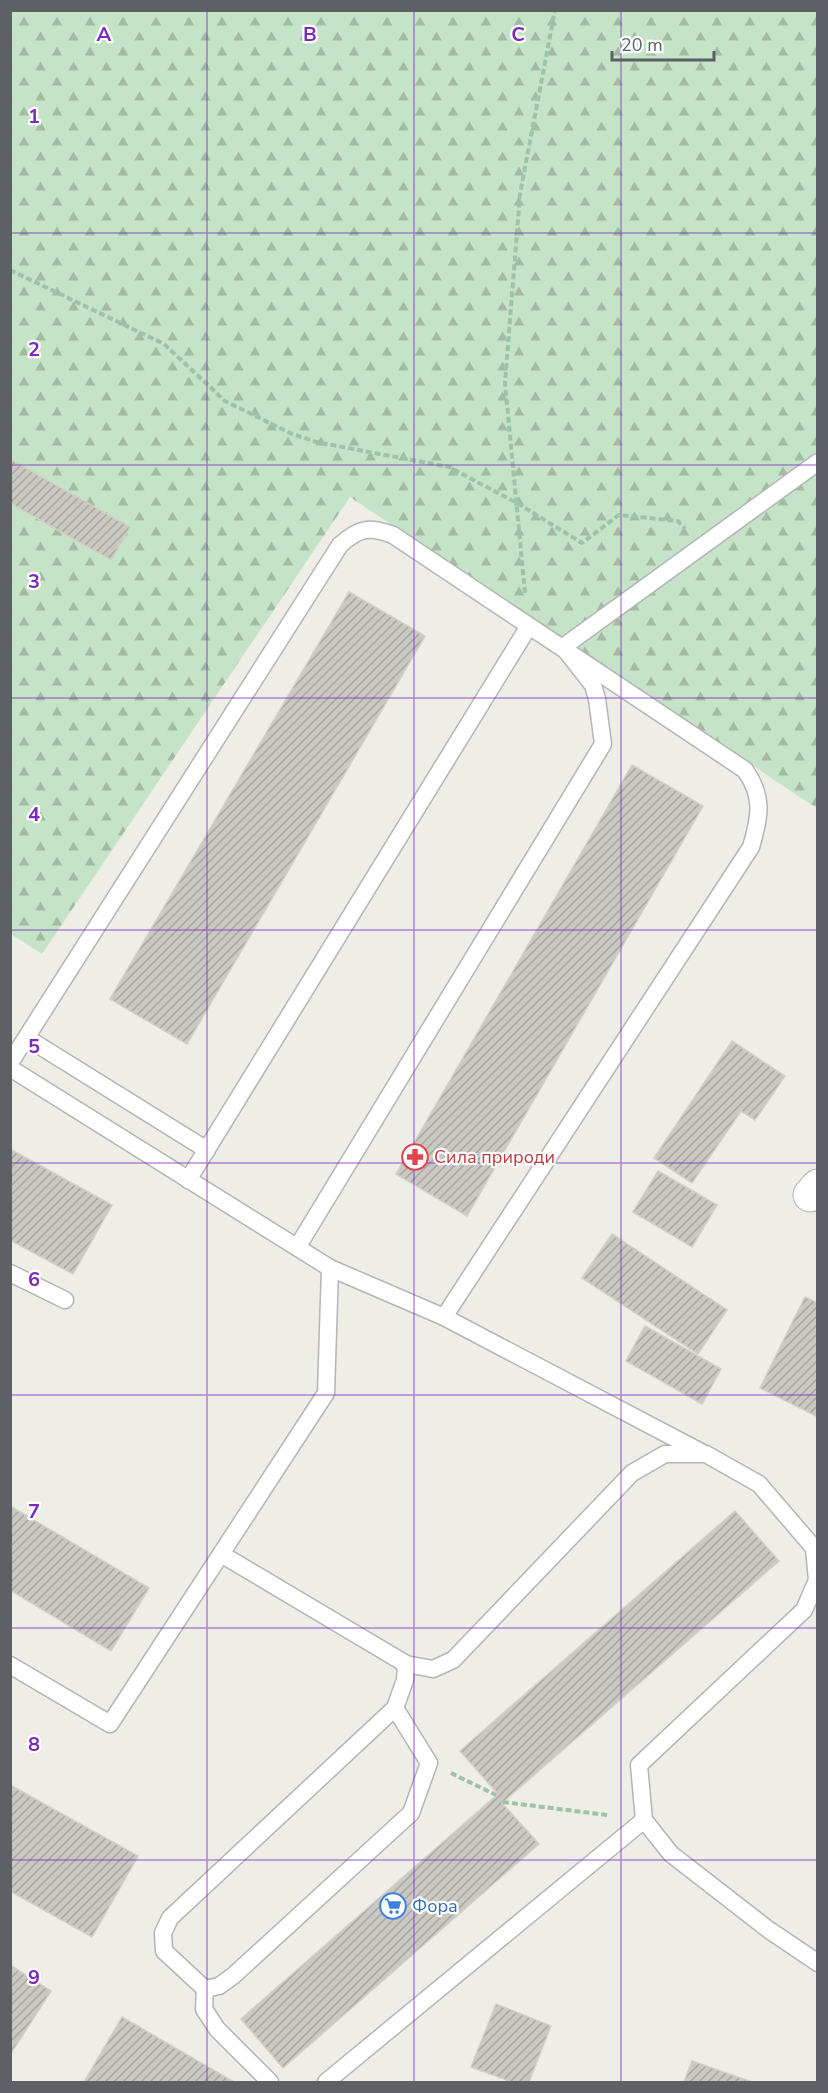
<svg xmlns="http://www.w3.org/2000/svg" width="828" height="2093" font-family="'Nunito Sans',sans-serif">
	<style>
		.forest { fill: url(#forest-firs) }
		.building { fill: url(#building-hatch); stroke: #d2cfc4; stroke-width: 1.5 }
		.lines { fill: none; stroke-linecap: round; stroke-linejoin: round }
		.lane-casing { stroke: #b3b5b9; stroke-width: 19 }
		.street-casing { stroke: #b3b5b9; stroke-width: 35 }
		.path { stroke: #9ec3ab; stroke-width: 4; stroke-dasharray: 6 3; stroke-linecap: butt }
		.lane { stroke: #fff; stroke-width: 16 }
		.street { stroke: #fff; stroke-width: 33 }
		.grid { fill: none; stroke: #7b2cbf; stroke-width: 1.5; stroke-opacity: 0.55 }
		.labels { text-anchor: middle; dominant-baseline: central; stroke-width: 4.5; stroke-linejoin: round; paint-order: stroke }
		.health-label { font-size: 18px; fill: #be3a42; stroke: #fff; text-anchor: start }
		.shop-label { font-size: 18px; fill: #366cbe; stroke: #fff; text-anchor: start }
		.grid-label { font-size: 20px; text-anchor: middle; font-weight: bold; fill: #7b2cbf; stroke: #fff; stroke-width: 4.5; stroke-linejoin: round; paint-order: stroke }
	</style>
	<defs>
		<pattern id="forest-firs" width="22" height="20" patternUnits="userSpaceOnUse" patternTransform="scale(1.5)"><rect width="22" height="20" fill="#c5e3c7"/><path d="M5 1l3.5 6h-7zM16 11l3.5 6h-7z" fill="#a3bba5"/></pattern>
		<pattern id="building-hatch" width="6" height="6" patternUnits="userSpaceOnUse" patternTransform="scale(1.5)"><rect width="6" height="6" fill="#cac8c2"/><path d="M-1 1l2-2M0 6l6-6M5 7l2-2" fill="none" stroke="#a7a6a1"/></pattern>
	</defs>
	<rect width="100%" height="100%" fill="#eeede6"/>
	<path class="forest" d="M10 11H817V805L815 807 350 497 42 954 11 934Z"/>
	<g class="building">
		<path d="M10 459 130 527 111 560 10 503Z"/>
		<path d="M349 592 425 636 187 1044 110 999Z"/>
		<path d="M632 765 703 806 467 1216 396 1174Z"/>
		<path d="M732 1041 785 1076 755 1120 741 1111 692 1183 654 1158Z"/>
		<path d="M10 1149 112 1205 73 1274 10 1240Z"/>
		<path d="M658 1171 717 1205 692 1247 633 1212Z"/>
		<path d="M612 1234 727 1310 698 1354 582 1278Z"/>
		<path d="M805 1297 818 1303V1417L760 1388Z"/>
		<path d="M645 1326 721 1369 702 1404 626 1361Z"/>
		<path d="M10 1506 149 1588 111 1651 10 1590Z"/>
		<path d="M735 1511 779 1561 502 1803 539 1844 283 2068 241 2019 498 1794 460 1751Z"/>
		<path d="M10 1785 138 1856 92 1937 10 1891Z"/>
		<path d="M10 1965 51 1991 10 2055Z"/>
		<path d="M496 2004 551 2026 529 2082H512L471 2067Z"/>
		<path d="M122 2017 234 2082H84Z"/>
		<path d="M692 2061 752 2082H684Z"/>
	</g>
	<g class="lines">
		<g class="lane-casing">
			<g id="lane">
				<path d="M27 1038 207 1150"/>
				<path d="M10 1063 340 545C359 528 369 526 393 535L745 770C764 797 760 817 751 847L444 1317 330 1268"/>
				<path d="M10 1068 330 1268 326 1393 110 1724 10 1665"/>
				<path d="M188 1180 529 626"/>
				<path d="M298 1246 603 744 597 699 593 685 563 647 818 462"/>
				<path d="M10 1273 65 1300"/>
				<path d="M444 1317 701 1452"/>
				<path d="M221 1554 406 1664 433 1669 453 1660 632 1473 665 1454H706L759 1484 814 1548 817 1580 804 1610 639 1765 644 1820 671 1854 769 1930 818 1963"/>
				<path d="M395 1708 429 1763 411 1813 233 1976 219 1986 205 1989 164 1951 163 1933 170 1918 395 1708 405 1680 406 1664"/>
				<path d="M205 1989 204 2009 217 2029 270 2082"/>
				<path d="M326 2082 644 1820"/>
			</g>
		</g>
		<g class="street-casing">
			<path id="street" d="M810 1195 818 1186"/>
		</g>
		<g class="path">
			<path d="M10 270 164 344 225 401 290 433 316 442 449 467 517 503 582 543 619 515 678 521 685 529"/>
			<path d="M525 593 505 383 520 194 555 10"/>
			<path d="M451 1773 496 1795"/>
			<path d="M503 1802 607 1815"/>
		</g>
		<use href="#lane" class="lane"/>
		<use href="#street" class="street"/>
	</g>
	<path class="grid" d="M207 10V2082M414 10V2082M621 10V2082M10 233H818M10 465H818M10 698H818M10 930H818M10 1163H818M10 1395H818M10 1628H818M10 1860H818"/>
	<defs>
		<g id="pharmacy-ring" transform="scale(1.35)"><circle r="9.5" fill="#fff" stroke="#e0444e" stroke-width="1.5"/><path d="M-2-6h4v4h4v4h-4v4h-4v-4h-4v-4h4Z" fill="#e0444e"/></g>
		<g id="supermarket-ring" transform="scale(1.35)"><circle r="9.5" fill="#fff" stroke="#3f7fe0" stroke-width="1.5"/><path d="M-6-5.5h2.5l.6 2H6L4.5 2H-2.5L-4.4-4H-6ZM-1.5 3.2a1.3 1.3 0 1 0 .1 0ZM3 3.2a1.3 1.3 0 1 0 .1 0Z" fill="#3f7fe0"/></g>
	</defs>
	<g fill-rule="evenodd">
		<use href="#pharmacy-ring" x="415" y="1157"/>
		<use href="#supermarket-ring" x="393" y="1906"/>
	</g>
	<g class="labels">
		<g class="health-label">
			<text x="434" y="1157">Сила природи</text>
		</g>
		<g class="shop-label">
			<text x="412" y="1906">Фора</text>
		</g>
	</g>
	<g class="grid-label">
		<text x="104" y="41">A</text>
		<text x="310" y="41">B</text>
		<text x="518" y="41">C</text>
		<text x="34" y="123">1</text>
		<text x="34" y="356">2</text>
		<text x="34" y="588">3</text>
		<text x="34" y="821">4</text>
		<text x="34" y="1053">5</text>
		<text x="34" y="1286">6</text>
		<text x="34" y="1518">7</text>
		<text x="34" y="1751">8</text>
		<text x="34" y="1984">9</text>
	</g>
	<rect width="828" height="2093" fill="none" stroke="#5d6064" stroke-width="24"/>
	<path d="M612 51v9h102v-9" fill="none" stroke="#5d6064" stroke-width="3"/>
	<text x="621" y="51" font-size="18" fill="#5d6064" stroke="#ffffff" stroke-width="4.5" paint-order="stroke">20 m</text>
</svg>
